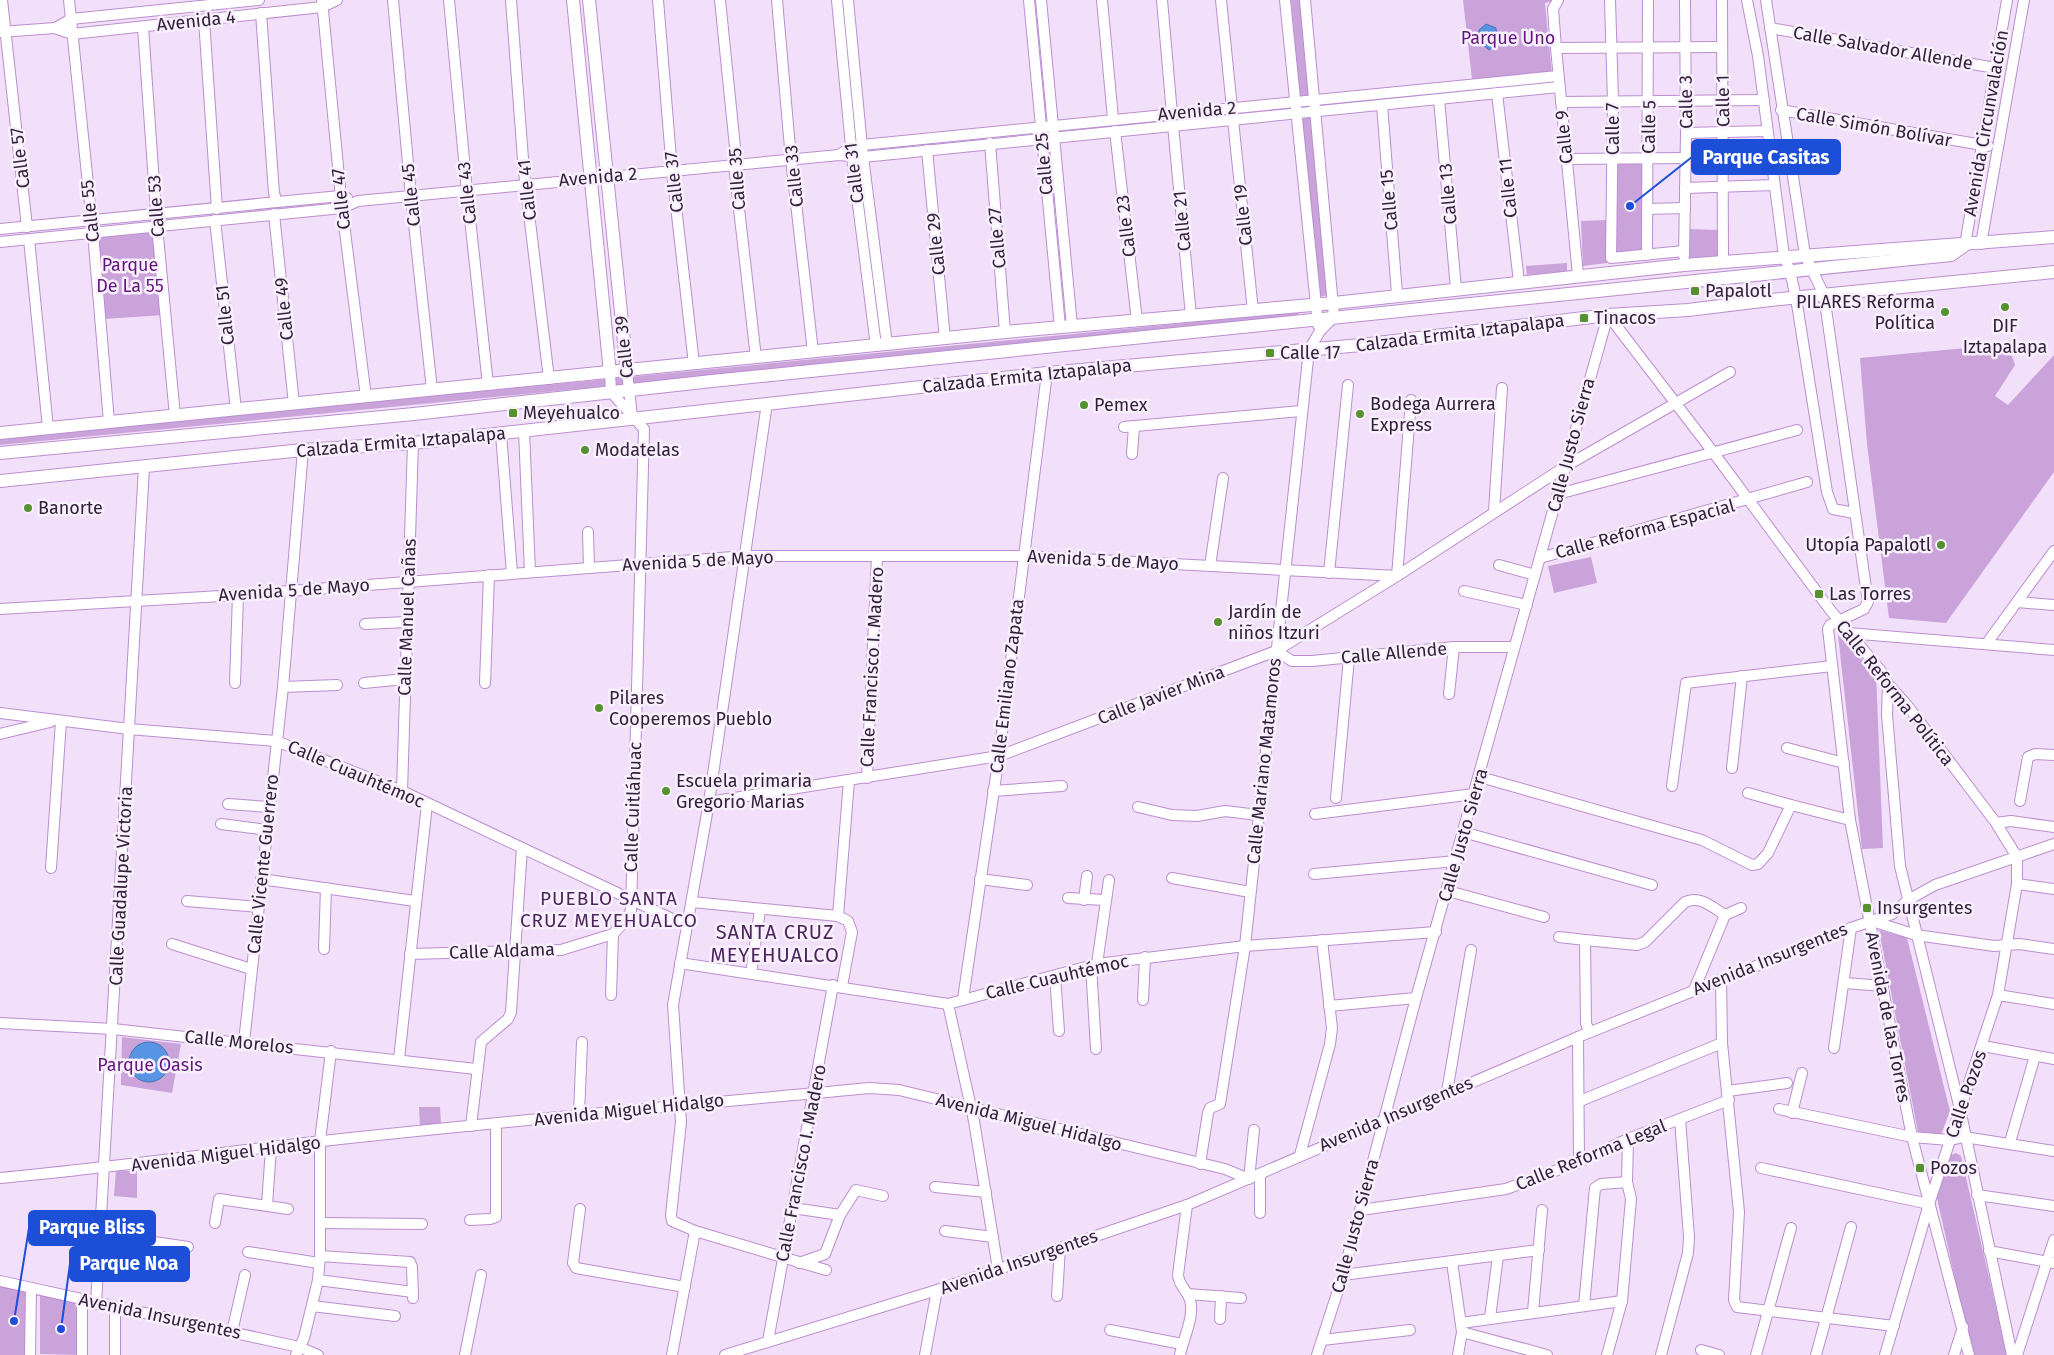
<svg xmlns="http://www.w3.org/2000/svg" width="2054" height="1355" font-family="'Fira Sans',sans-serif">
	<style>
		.green { fill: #caa3db }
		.water { fill: #5795e4; stroke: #4c72b1 }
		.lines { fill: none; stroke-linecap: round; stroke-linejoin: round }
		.minor-casing { stroke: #bc8ed0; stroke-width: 12 }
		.major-casing { stroke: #bc8ed0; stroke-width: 14 }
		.minor { stroke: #fff; stroke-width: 10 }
		.major { stroke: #fff; stroke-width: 12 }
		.poi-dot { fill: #569130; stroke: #f9f0fe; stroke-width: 2 }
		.labels { text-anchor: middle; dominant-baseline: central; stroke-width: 5; stroke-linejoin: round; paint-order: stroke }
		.street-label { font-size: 18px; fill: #33203a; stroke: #f9f0fe }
		.park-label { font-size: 18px; fill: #63177d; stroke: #f9f0fe }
		.poi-label { font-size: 18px; fill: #33203a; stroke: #f9f0fe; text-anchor: start }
		.neighbourhood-label { font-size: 19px; letter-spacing: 1px; fill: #4e255e; stroke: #f9f0fe }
		.quarter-label { font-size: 20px; letter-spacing: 1px; fill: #4e255e; stroke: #f9f0fe }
		.leader { fill: none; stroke: #1d4ed8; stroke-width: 2 }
		.callout-dot { fill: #1d4ed8; stroke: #f9f0fe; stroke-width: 2 }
		.callout { fill: #1d4ed8; stroke: #1d4ed8; stroke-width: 2 }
		.callout-label { font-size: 19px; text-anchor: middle; font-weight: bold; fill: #fff }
	</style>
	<rect width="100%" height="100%" fill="#f2dffa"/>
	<g class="green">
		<path d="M1291 0H1301L1329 295 1318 297Z"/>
		<path d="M1463 0H1556L1545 3 1552 74 1472 79Z"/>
		<path d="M1551 78 1553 86 1330 108V101Z"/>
		<path d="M1615 160H1646L1645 251 1613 255Z"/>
		<path d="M1606 220 1607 263 1583 266 1581 221Z"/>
		<path d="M155 229 164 315 104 319 96 235Z"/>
		<path d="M1687 229 1720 230V257L1687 258Z"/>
		<path d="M1567 263V271L1527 275 1526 266Z"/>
		<path d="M1299 312 1297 319 0 445V438Z"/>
		<path d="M2008 344 2015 365 1995 396 2008 405 2054 355V472L1946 623 1889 618 1867 444 1860 358Z"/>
		<path d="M1591 557 1597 583 1554 593 1548 566Z"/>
		<path d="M1838 635 1876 673 1883 848 1862 849Z"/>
		<path d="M1879 930 1907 938 1950 1111 1941 1135 1918 1132Z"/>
		<path d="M122 1037 181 1044 172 1093 121 1085Z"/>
		<path d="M419 1107H440L441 1124 420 1126Z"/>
		<path d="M1956 1153 1961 1156 2007 1355H1972L1937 1198 1951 1155Z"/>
		<path d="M116 1171H137V1198L114 1196Z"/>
		<path d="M0 1285 29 1290 26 1355H0Z"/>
		<path d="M40 1295 83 1304 82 1355 40 1354Z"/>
	</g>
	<g class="water">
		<path d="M1486 24 1496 28 1497 44 1489 50 1478 41 1479 30Z"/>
		<circle cx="149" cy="1062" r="20"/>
	</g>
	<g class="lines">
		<g class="minor-casing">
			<g id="minor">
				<path d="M2 0 27 227"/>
				<path d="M69 0 93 233 109 422"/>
				<path d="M322 0 342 208 366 397"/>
				<path d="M393 0 411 196 432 390"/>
				<path d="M449 0 467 191 488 385"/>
				<path d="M511 0 524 172 549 379"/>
				<path d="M658 0 672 171 694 364"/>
				<path d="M720 0 735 147 734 165 756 358"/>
				<path d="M777 0 791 159 813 352"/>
				<path d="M837 0 852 157 876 346"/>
				<path d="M848 0 863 157 887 345"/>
				<path d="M1029 0 1060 327"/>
				<path d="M1041 0 1072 326"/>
				<path d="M1102 0 1113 119"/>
				<path d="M1162 0 1172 114"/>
				<path d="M1221 0 1232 108"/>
				<path d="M1285 0 1318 325"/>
				<path d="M1558 0 1553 9 1556 48 1578 275"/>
				<path d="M1610 0 1613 101 1611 258 1684 251"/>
				<path d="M1722 0 1723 262"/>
				<path d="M1747 0 1758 56 1784 256 1790 271 1796 298 1827 492 1833 509 1854 513"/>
				<path d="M1766 0 1805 255 1824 295 1868 602 1864 609 1830 625 1828 629 1850 820 1867 908 1912 1137 1969 1355"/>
				<path d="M261 13 274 193 277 202"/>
				<path d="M204 20 217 209"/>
				<path d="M143 27 157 226 175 416"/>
				<path d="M55 28 72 34 322 7 337 0"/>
				<path d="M1770 28 1995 68"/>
				<path d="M0 32 55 28 71 19 259 0"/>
				<path d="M1556 48 1721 47"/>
				<path d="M1497 93 1519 282"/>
				<path d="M1439 99 1456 289"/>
				<path d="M1561 102 1764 100"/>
				<path d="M1382 105 1397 294"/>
				<path d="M1781 110 1988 146"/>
				<path d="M1233 120 1253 311"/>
				<path d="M1173 125 1191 316"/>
				<path d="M1115 131 1137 321"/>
				<path d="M1686 133 1767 131"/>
				<path d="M990 143 1005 332"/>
				<path d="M927 150 945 339"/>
				<path d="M839 155 851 147 862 145 1558 76"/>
				<path d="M1567 159 1686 158"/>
				<path d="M1685 188 1774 185"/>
				<path d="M1647 209 1685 208"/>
				<path d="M274 214 294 404"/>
				<path d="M215 220 236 410"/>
				<path d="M0 229 340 196 347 198"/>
				<path d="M29 239 48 428"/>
				<path d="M0 242 342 208 358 201 839 155 863 157 1559 87"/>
				<path d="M1981 244 2024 0"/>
				<path d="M1965 245 2007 0"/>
				<path d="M1647 255 1648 0"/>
				<path d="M1684 256 1686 133 1685 0"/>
				<path d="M1608 315 1713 452 1831 611 1881 671 1888 684 1907 705 1996 823 2017 857V884L1998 995 1929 1204 1885 1355"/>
				<path d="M627 371 632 417"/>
				<path d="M1124 427 1301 411"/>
				<path d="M524 431 530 572"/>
				<path d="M501 434 512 573"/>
				<path d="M1132 454 1134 426"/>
				<path d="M1558 494 1797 430"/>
				<path d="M1494 511 1502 388"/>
				<path d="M588 532 589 568"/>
				<path d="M1540 558 1807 482"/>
				<path d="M1499 565 1535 575"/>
				<path d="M1210 566 1223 478"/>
				<path d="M1329 573 1348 385"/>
				<path d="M1464 591 1527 605"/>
				<path d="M2017 602 2054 605"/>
				<path d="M0 609 238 595 746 556H1024L1397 576 1411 400"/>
				<path d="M365 624 406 622"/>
				<path d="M1848 633 2054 650"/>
				<path d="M1987 643 2054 551"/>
				<path d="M1276 651 1292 661H1312L1454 647H1514"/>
				<path d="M235 683 238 595"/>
				<path d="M364 683 405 679"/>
				<path d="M485 683 489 575"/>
				<path d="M1888 684 1887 715 1900 866 1960 1109 2012 1355"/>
				<path d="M283 687 337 685"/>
				<path d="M1449 694 1454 647"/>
				<path d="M0 713 129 729 276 741 402 791 687 926"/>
				<path d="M0 734 50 722"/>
				<path d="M1787 748 1844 763"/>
				<path d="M1732 768 1742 676"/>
				<path d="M1480 777 1702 840 1752 865 1758 864 1768 853 1791 805 1850 820"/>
				<path d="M867 778 877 556"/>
				<path d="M1672 786 1686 683 1832 666"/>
				<path d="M402 791 413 443"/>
				<path d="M993 791 1062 786"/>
				<path d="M1748 793 1791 805"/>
				<path d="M1336 798 1349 658"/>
				<path d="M2020 801 2028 757 2035 754 2054 755"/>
				<path d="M709 802 999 756 1276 651 1397 576 1566 466 1730 372"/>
				<path d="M228 804 269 807"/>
				<path d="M1138 807 1172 815 1197 816 1225 811 1258 815"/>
				<path d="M1315 814 1474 794"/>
				<path d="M1996 823 2011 821 2054 827"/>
				<path d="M221 824 267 830"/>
				<path d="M1463 832 1652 885"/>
				<path d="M51 868 61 721"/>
				<path d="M1314 874 1456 861"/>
				<path d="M1172 878 1250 892"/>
				<path d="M261 879 415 901"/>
				<path d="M980 879 1027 885"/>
				<path d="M2017 884 2054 889"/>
				<path d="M1448 891 1544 917"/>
				<path d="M1068 898 1105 900"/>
				<path d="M1084 900 1087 876"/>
				<path d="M187 901 258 907"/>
				<path d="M692 902 838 916"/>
				<path d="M1725 915 1741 908"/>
				<path d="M1869 920 1916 935 1994 946 2019 944 2054 949"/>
				<path d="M1559 937 1585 940"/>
				<path d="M172 944 251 969"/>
				<path d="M324 949 326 888"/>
				<path d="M410 954 561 950 613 934 627 919 631 910 644 429 611 392 610 373"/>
				<path d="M680 963 948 1004 1097 964 1245 946 1436 932"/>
				<path d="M1097 964 1109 880"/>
				<path d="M1091 965 1096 1049"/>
				<path d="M751 974 760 910"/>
				<path d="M1055 976 1059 1031"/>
				<path d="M1721 979 1722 1043 1739 1212 1734 1300 1737 1307 1894 1326"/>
				<path d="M1845 983 1883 986"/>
				<path d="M842 986 852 932 848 921 838 916 849 781"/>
				<path d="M611 995 613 934"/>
				<path d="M1998 995 2054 1004"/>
				<path d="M963 999 999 756 1047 373"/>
				<path d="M1143 1000 1145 957"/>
				<path d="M948 1004 974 1121 998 1269"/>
				<path d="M1329 1006 1416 998"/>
				<path d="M0 1023 113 1029 476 1069"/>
				<path d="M1589 1032 1586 1023 1585 940 1637 945 1645 942 1685 902C1700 895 1712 907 1725 915L1694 990"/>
				<path d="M1578 1037 1579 1162"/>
				<path d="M244 1042 283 687 303 450"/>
				<path d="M1983 1046 2054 1059"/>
				<path d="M1834 1048 1851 928"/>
				<path d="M399 1059 427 804"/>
				<path d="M1728 1091 1787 1083"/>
				<path d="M1447 1092 1471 950"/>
				<path d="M1580 1101 1722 1043"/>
				<path d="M1779 1109 1912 1137 1949 1140 1964 1137 2054 1151"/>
				<path d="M1792 1113 1802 1073"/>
				<path d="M579 1114 582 1042"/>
				<path d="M471 1126 481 1042 508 1019 511 1012 522 848"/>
				<path d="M2010 1142 2035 1056"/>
				<path d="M1300 1155 1330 1044 1332 1028 1322 940"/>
				<path d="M1200 1164 1208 1113 1210 1108 1220 1104 1245 946 1309 350 1320 331 1334 317 1305 0"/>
				<path d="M1761 1168 1929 1204"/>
				<path d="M0 1178C108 1168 215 1153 323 1141 505 1121 687 1105 870 1088L899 1090 1225 1169 1249 1179 1254 1130"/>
				<path d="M935 1187 986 1192"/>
				<path d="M1977 1195 2054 1206"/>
				<path d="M267 1205 271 1148"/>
				<path d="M793 1208 840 1215 856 1190 883 1196"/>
				<path d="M580 1209 573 1263 576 1268 685 1287"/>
				<path d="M1361 1210 1506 1189 1579 1162 1628 1139 1729 1100"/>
				<path d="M1260 1213V1175"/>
				<path d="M470 1220 490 1219 496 1217V1124"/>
				<path d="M215 1223 219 1199 288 1209"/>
				<path d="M321 1223 422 1224"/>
				<path d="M695 1231 826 1270"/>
				<path d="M945 1231 993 1237"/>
				<path d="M99 1234 188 1247"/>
				<path d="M1989 1251 2054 1263"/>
				<path d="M248 1252 319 1263"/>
				<path d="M320 1256 410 1262 412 1267 413 1298"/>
				<path d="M1452 1262 1462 1332 1458 1355"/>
				<path d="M799 1263 825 1254 840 1215"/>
				<path d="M1343 1275 1539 1250"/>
				<path d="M318 1280 413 1292"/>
				<path d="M0 1281 299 1347 318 1355"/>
				<path d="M1188 1294 1241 1298"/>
				<path d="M1057 1296 1060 1248"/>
				<path d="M82 1300V1355"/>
				<path d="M96 1304 144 467"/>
				<path d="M312 1306 395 1316"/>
				<path d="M1584 1306 1595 1188 1601 1184 1627 1182"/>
				<path d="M1533 1312 1542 1210"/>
				<path d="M1490 1318 1498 1256"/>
				<path d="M1220 1319 1221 1296"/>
				<path d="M1461 1323 1622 1301"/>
				<path d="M1110 1330 1182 1344"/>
				<path d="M232 1332 245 1275"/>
				<path d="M1462 1332 1547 1355"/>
				<path d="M1322 1340 1410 1330"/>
				<path d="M768 1341 833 985"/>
				<path d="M1701 1350 1719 1355"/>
				<path d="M30 1355 31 1288"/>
				<path d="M115 1355V1308"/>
				<path d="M296 1355 304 1338 318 1280 320 1256V1141L331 1051"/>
				<path d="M465 1355 481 1275"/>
				<path d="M672 1355 695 1231 672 1221 671 1215 681 1122 673 1005 709 802 767 403"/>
				<path d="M725 1355 937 1290 1187 1205 1578 1037 1851 928 1892 914 1908 900 1935 885 2054 844"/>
				<path d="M925 1355 937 1290"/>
				<path d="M1180 1355C1183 1339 1195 1316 1190 1300 1187 1289 1179 1287 1178 1275L1187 1205"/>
				<path d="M1317 1355 1343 1275 1416 998 1608 315"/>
				<path d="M1607 1355 1622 1301 1631 1199 1627 1182 1628 1139"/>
				<path d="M1661 1355 1688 1253 1689 1237 1680 1119"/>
				<path d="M1756 1355 1791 1228"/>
				<path d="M1816 1355 1851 1227"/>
				<path d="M1954 1355 1963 1327"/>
				<path d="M2017 1355 2054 1240"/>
			</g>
		</g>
		<g class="major-casing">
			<g id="major">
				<path d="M573 0 610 373"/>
				<path d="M589 0 627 371"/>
				<path d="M0 433 1005 332 1334 303 1684 265 2054 237"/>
				<path d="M0 453 414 414 712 381 1951 255 1965 245"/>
				<path d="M0 481 303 450 413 443 1047 373 1361 345 1608 315 1688 310 1770 300 2054 272"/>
			</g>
		</g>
		<use href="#minor" class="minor"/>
		<use href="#major" class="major"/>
	</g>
	<g class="poi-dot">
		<rect x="1690" y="286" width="10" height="10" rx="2.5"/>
		<circle cx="2005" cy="307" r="5"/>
		<circle cx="1945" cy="312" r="5"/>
		<rect x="1579" y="313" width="10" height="10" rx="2.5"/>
		<rect x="1265" y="348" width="10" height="10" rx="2.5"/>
		<circle cx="1084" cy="405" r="5"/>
		<rect x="508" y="408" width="10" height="10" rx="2.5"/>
		<circle cx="1360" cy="414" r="5"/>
		<circle cx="585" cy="450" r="5"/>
		<circle cx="28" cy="508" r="5"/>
		<circle cx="1941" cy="545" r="5"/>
		<rect x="1814" y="589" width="10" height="10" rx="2.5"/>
		<circle cx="1218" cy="622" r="5"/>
		<circle cx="599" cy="708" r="5"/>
		<circle cx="666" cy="791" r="5"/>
		<rect x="1862" y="903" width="10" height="10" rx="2.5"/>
		<rect x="1915" y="1163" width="10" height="10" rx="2.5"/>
	</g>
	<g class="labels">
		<g class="street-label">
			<text transform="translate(196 21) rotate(-6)">Avenida 4</text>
			<text transform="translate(1883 48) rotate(10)">Calle Salvador Allende</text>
			<text transform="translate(1723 101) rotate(-91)">Calle 1</text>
			<text transform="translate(1686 102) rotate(-91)">Calle 3</text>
			<text transform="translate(1197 111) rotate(-5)">Avenida 2</text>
			<text transform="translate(1986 123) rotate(-80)">Avenida Circunvalación</text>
			<text transform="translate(1649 127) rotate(-89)">Calle 5</text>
			<text transform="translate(1874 127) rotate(10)">Calle Simón Bolívar</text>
			<text transform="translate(1613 129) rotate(-90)">Calle 7</text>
			<text transform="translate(1564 137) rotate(-96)">Calle 9</text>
			<text transform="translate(20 158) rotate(-97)">Calle 57</text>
			<text transform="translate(1044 164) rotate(-95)">Calle 25</text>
			<text transform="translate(854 173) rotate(-97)">Calle 31</text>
			<text transform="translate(794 176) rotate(-96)">Calle 33</text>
			<text transform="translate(598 177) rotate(-5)">Avenida 2</text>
			<text transform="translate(737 179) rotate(-94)">Calle 35</text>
			<text transform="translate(674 182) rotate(-96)">Calle 37</text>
			<text transform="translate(1508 188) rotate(-96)">Calle 11</text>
			<text transform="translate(527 190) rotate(-96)">Calle 41</text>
			<text transform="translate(467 193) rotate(-96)">Calle 43</text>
			<text transform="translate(1448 194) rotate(-95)">Calle 13</text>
			<text transform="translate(411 195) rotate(-96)">Calle 45</text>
			<text transform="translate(341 199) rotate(-96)">Calle 47</text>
			<text transform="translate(1389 200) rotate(-95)">Calle 15</text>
			<text transform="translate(156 206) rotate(-94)">Calle 53</text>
			<text transform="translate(90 211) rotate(-96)">Calle 55</text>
			<text transform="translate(1243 215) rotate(-96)">Calle 19</text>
			<text transform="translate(1182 221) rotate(-95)">Calle 21</text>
			<text transform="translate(1126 226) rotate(-97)">Calle 23</text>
			<text transform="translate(997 238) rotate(-95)">Calle 27</text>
			<text transform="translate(936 244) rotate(-96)">Calle 29</text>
			<text transform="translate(284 309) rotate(-96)">Calle 49</text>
			<text transform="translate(225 315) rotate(-96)">Calle 51</text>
			<text transform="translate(1460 333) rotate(-7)">Calzada Ermita Iztapalapa</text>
			<text transform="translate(624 347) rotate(-96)">Calle 39</text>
			<text transform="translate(1027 376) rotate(-6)">Calzada Ermita Iztapalapa</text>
			<text transform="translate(401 442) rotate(-5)">Calzada Ermita Iztapalapa</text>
			<text transform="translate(1571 445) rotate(-75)">Calle Justo Sierra</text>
			<text transform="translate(1645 529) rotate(-15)">Calle Reforma Espacial</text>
			<text transform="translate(1103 560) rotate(3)">Avenida 5 de Mayo</text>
			<text transform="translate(698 561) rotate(-3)">Avenida 5 de Mayo</text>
			<text transform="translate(294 590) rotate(-4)">Avenida 5 de Mayo</text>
			<text transform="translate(407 617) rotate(-88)">Calle Manuel Cañas</text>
			<text transform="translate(1394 653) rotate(-5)">Calle Allende</text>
			<text transform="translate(872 667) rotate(-87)">Calle Francisco I. Madero</text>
			<text transform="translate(1007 686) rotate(-83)">Calle Emiliano Zapata</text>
			<text transform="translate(1895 693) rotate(52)">Calle Reforma Política</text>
			<text transform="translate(1161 695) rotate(-21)">Calle Javier Mina</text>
			<text transform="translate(1264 761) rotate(-84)">Calle Mariano Matamoros</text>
			<text transform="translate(356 774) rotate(23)">Calle Cuauhtémoc</text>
			<text transform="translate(633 807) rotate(-88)">Calle Cuitláhuac</text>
			<text transform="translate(1463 835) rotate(-74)">Calle Justo Sierra</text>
			<text transform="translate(263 864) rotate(-84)">Calle Vicente Guerrero</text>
			<text transform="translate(121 886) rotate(-87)">Calle Guadalupe Victoria</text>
			<text transform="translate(502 951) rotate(-2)">Calle Aldama</text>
			<text transform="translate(1770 959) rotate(-22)">Avenida Insurgentes</text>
			<text transform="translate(1057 977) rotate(-13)">Calle Cuauhtémoc</text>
			<text transform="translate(1888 1017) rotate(79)">Avenida de las Torres</text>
			<text transform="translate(239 1042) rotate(6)">Calle Morelos</text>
			<text transform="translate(1966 1094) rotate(-71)">Calle Pozos</text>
			<text transform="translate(629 1110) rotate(-6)">Avenida Miguel Hidalgo</text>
			<text transform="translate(1396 1114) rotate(-23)">Avenida Insurgentes</text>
			<text transform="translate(1029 1122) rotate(14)">Avenida Miguel Hidalgo</text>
			<text transform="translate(226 1154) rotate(-7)">Avenida Miguel Hidalgo</text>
			<text transform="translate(1591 1155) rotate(-22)">Calle Reforma Legal</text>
			<text transform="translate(801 1163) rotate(-79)">Calle Francisco I. Madero</text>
			<text transform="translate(1355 1226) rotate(-75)">Calle Justo Sierra</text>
			<text transform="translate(1019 1262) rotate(-19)">Avenida Insurgentes</text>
			<text transform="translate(160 1316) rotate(12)">Avenida Insurgentes</text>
		</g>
		<g class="park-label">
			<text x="1508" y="38">Parque Uno</text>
			<text x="130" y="265">Parque<tspan x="130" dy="21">De La 55</tspan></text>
			<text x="150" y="1065">Parque Oasis</text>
		</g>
		<g class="poi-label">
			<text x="1705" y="291">Papalotl</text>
			<text x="1935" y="302" text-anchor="end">PILARES Reforma<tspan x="1935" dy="21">Política</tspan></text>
			<text x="1594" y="318">Tinacos</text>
			<text x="2005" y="326" text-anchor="middle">DIF<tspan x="2005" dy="21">Iztapalapa</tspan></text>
			<text x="1280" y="353">Calle 17</text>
			<text x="1370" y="404">Bodega Aurrera<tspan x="1370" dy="21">Express</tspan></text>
			<text x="1094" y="405">Pemex</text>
			<text x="523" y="413">Meyehualco</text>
			<text x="595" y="450">Modatelas</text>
			<text x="38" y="508">Banorte</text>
			<text x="1931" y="545" text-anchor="end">Utopía Papalotl</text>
			<text x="1829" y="594">Las Torres</text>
			<text x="1228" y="612">Jardín de<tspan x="1228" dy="21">niños Itzuri</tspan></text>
			<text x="609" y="698">Pilares<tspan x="609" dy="21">Cooperemos Pueblo</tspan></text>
			<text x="676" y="781">Escuela primaria<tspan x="676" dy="21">Gregorio Marias</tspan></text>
			<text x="1877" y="908">Insurgentes</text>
			<text x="1930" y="1168">Pozos</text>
		</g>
		<g class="neighbourhood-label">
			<text x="609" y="898">PUEBLO SANTA<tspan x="609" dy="22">CRUZ MEYEHUALCO</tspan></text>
		</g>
		<g class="quarter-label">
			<text x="775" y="932">SANTA CRUZ<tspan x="775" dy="23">MEYEHUALCO</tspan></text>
		</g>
	</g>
	<path class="leader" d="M1630 206L1692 157M14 1321L29 1228M61 1329L70 1264"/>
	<g class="callout-dot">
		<circle cx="1630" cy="206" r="5"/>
		<circle cx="14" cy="1321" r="5"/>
		<circle cx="61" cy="1329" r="5"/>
	</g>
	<g class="callout">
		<rect x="1692" y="140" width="148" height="34" rx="5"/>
		<rect x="29" y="1211" width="126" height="34" rx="5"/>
		<rect x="70" y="1247" width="119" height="34" rx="5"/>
	</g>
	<g class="callout-label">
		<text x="1766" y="164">Parque Casitas</text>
		<text x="92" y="1234">Parque Bliss</text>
		<text x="129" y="1270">Parque Noa</text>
	</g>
</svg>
